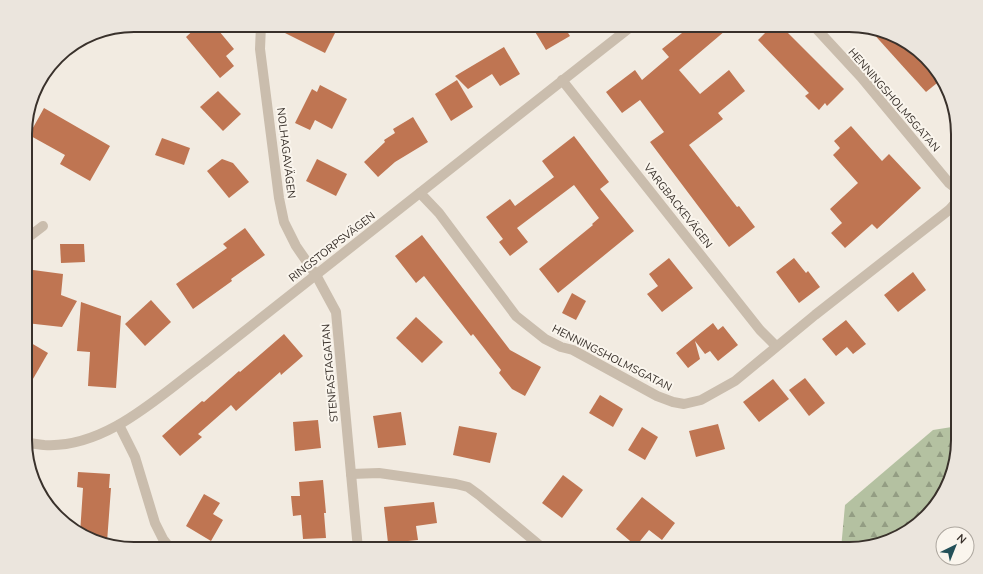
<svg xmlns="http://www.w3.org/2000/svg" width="983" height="574" font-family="'Nunito Sans',sans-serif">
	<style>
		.forest { fill: url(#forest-firs) }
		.building { fill: #bf7552 }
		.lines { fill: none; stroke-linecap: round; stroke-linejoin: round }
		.minor { stroke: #cabdad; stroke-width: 10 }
		.labels { text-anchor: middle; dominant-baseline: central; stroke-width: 4; stroke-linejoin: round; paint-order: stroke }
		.street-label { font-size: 11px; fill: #39312b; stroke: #faf5ed }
		.rim { fill: none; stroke: #39312b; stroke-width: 2 }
	</style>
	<defs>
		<pattern id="forest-firs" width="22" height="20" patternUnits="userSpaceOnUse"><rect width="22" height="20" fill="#b4c1a1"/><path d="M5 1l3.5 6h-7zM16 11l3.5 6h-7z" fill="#939d83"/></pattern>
	</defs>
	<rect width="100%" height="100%" fill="#f2ebe1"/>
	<path class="forest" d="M958 426V447L943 495 904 534 856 549H841L845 505 933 430Z"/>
	<g class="building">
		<path d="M199 25H214L234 49 226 56 234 66 220 78 186 37Z"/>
		<path d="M269 25H324L336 31 325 53Z"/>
		<path d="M531 25H563L570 36 546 50Z"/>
		<path d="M692 25H732L679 70 700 94 729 70 745 91 718 113 723 119 689 145 737 207 739 206 755 227 729 247 650 142 664 132 640 100 622 113 606 92 635 70 642 80 669 57 662 49Z"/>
		<path d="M773 25H780L844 89 827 106 825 103 819 110 805 96 809 93 758 40Z"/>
		<path d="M871 31 904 40 940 74 942 79 926 92Z"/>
		<path d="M504 47 520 74 500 86 492 74 468 89 455 76Z"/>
		<path d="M457 80 473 107 451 121 435 94Z"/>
		<path d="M320 85 347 99 332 129 315 120 310 130 295 123 312 89 317 92Z"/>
		<path d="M218 91 241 114 223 131 200 107Z"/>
		<path d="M44 108 110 146 90 181 60 164 65 155 29 135Z"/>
		<path d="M413 117 428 142 395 162 378 177 364 162 385 142 384 140 395 133 393 129Z"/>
		<path d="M851 126 882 161 889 154 921 188 877 229 872 224 845 248 831 233 842 223 830 209 858 183 833 155 840 148 834 141Z"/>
		<path d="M574 136 609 182 600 189 634 231 558 293 539 269 593 225 592 224 599 218 574 185 517 228 528 242 510 256 499 242 503 239 486 217 510 199 515 206 554 177 542 161Z"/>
		<path d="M162 138 190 148 184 165 155 155Z"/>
		<path d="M222 159 233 163 249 182 229 198 207 171Z"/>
		<path d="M317 159 347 174 336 196 306 181Z"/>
		<path d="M245 228 265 255 231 279 232 281 193 309 176 284 227 248 223 244Z"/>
		<path d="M422 235 510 350 541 367 525 396 512 389 499 373 501 370 473 334 471 336 424 276 416 283 395 256Z"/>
		<path d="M60 244H84L85 262 61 263Z"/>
		<path d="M669 258 693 288 662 312 647 294 658 286 649 274Z"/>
		<path d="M794 258 806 273 808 271 820 287 799 303 776 272Z"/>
		<path d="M33 270 63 274 61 295 77 301 62 327 26 323V298H30Z"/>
		<path d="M913 272 926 290 898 312 884 295Z"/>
		<path d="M572 293 586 301 576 320 562 313Z"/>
		<path d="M151 300 171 322 145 346 125 324Z"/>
		<path d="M81 302 121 316 116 388 88 386 90 352 77 351Z"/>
		<path d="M416 317 443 342 422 363 396 338Z"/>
		<path d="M846 320 866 344 853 354 847 347 836 356 822 339Z"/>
		<path d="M713 323 718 330 723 326 738 345 718 361 710 351 705 354 695 341 700 359 688 368 676 353Z"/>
		<path d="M284 334 303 356 281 375 280 372 236 411 231 405 198 434 202 437 180 456 162 436 202 401 204 402 239 371 240 372Z"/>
		<path d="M26 340 48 353 26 391Z"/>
		<path d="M805 378 825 403 809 416 789 390Z"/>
		<path d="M773 379 789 399 759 422 743 402Z"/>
		<path d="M600 395 623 409 613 427 589 413Z"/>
		<path d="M401 412 406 445 378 448 373 416Z"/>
		<path d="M318 420 321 448 295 451 293 422Z"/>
		<path d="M718 424 725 449 696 457 689 431Z"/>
		<path d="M459 426 497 433 490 463 453 455Z"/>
		<path d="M642 427 658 437 645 460 628 450Z"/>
		<path d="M78 472 110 474 109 488H111L107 542 80 534 83 488 77 487Z"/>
		<path d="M563 475 583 490 562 518 542 503Z"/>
		<path d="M323 480 326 513H324L326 538 303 539 301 515 293 516 291 496H300L299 482Z"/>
		<path d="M204 494 220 503 213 514 223 520 211 541 186 526Z"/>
		<path d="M642 497 675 523 662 540 649 530 636 546 616 529Z"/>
		<path d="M434 502 437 523 416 526 418 540 388 543 384 507Z"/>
	</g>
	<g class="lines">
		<g class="minor">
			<path d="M261 25 260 49 279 198 284 222 296 246 316 275 336 312 358 549"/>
			<path d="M813 25 861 77 949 183 958 190"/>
			<path d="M562 80 760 330 776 346"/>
			<path d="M420 193 439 213 516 316 545 339 561 347 573 350 657 396 673 402 684 404 701 400 735 381 815 315 949 210 958 200"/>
			<path d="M26 239 43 226"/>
			<path d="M119 425 135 457 155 523 163 539 171 549"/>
			<path d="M26 442C32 444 38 444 44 445 105 449 158 397 204 363L633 25"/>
			<path d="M351 474 379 473 456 484 468 487 479 495 544 549"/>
		</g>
	</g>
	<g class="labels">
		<g class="street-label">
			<text transform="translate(894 100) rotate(49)">HENNINGSHOLMSGATAN</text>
			<text transform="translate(286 153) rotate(83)">NOLHAGAVÄGEN</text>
			<text transform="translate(678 206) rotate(52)">VARGBACKEVÄGEN</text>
			<text transform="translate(332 247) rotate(-38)">RINGSTORPSVÄGEN</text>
			<text transform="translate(612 358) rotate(27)">HENNINGSHOLMSGATAN</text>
			<text transform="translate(330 373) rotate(-95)">STENFASTAGATAN</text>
		</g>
	</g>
	<path d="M0 0H983V574H0ZM134 32H849A102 102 0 0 1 951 134V440A102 102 0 0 1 849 542H134A102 102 0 0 1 32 440V134A102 102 0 0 1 134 32Z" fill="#ebe5dd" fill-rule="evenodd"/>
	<path class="rim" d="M134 32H849A102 102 0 0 1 951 134V440A102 102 0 0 1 849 542H134A102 102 0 0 1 32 440V134A102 102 0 0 1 134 32Z"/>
	<g transform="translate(955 546) rotate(43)"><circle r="19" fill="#faf5ed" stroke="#ada79f"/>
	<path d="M0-3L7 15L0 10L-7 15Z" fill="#235058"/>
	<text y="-6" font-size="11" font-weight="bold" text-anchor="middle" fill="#39312b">N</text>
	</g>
</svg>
